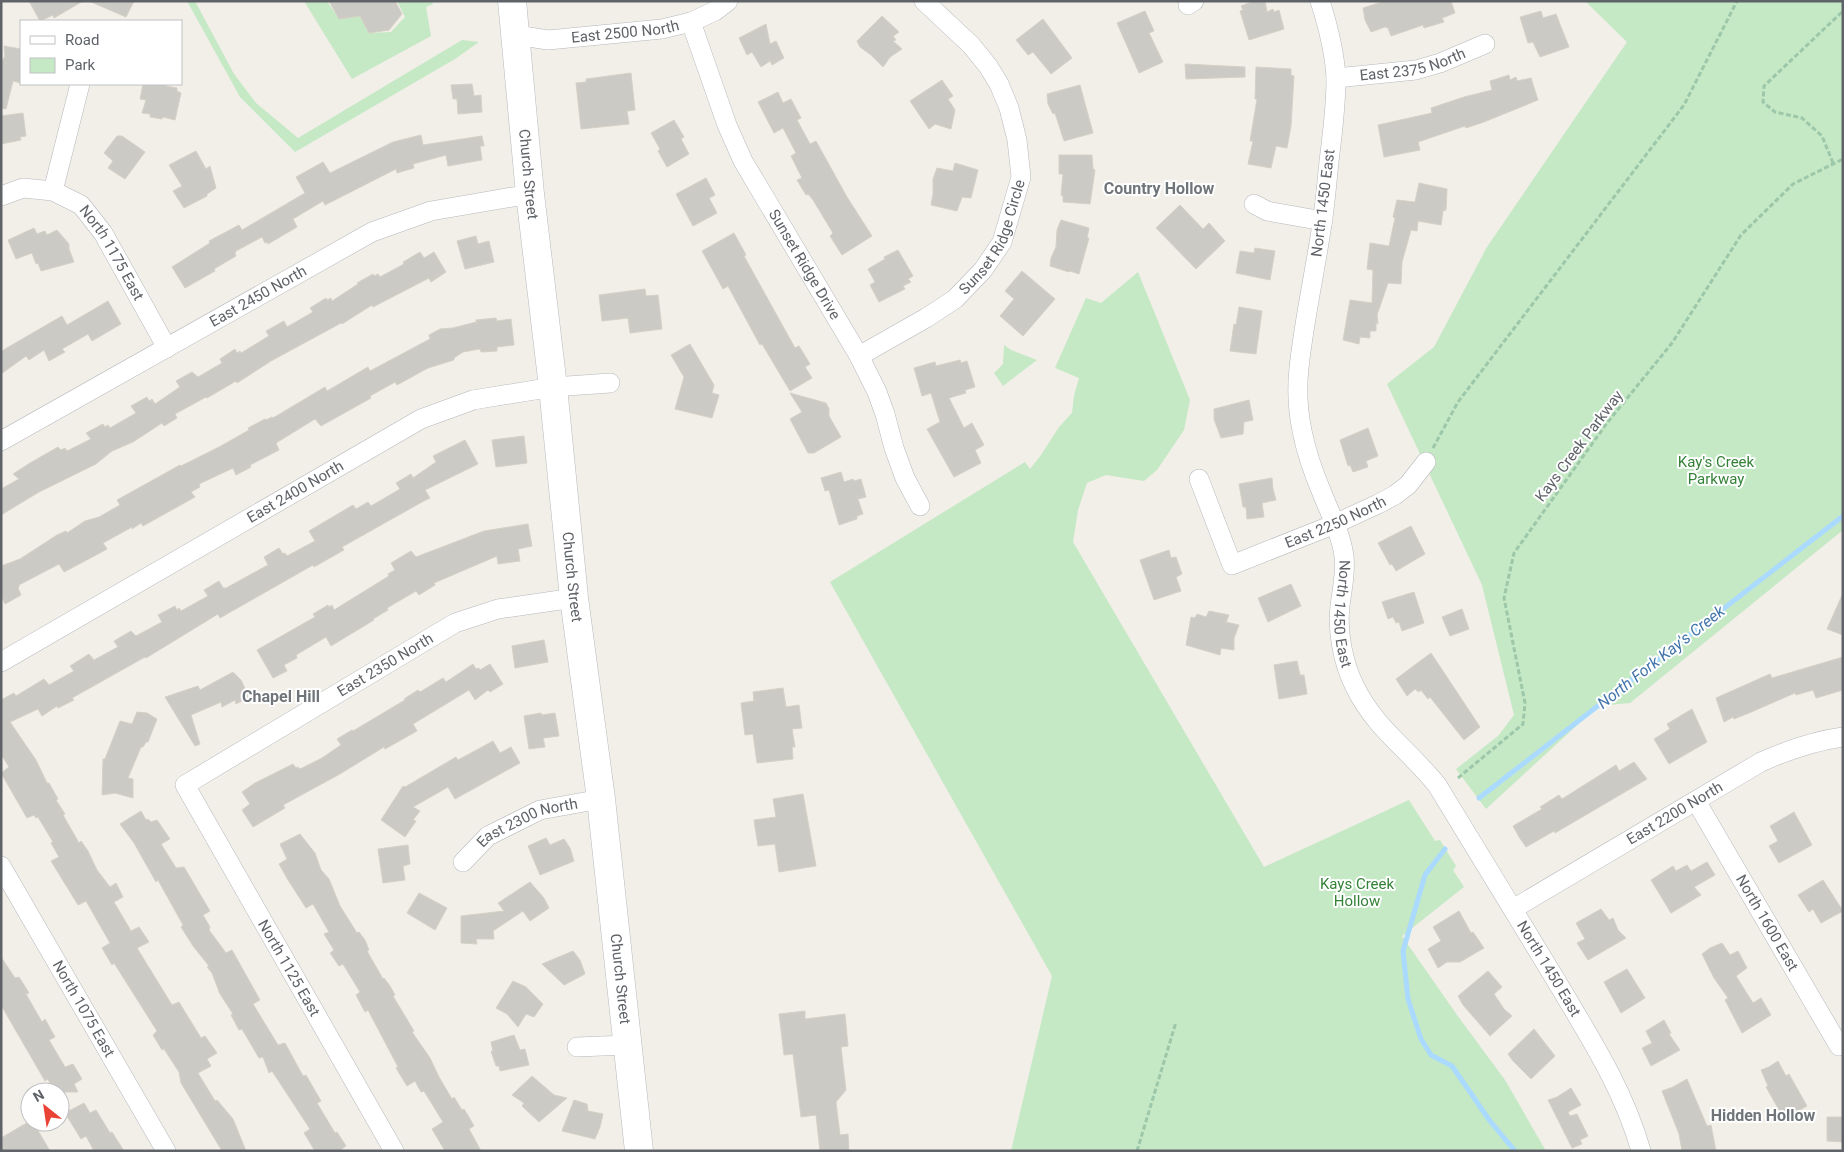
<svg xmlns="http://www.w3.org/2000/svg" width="1844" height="1152" font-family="Roboto,sans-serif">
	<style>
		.green { fill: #c5e8c5 }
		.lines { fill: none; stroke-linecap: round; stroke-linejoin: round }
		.stream { stroke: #aadaff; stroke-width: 5 }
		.building { fill: #cccac5; stroke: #d6d1c6 }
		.street-casing { stroke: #b5b8bc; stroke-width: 20 }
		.secondary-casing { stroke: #b6babf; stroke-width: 29 }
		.path { stroke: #9cc7a9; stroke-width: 3; stroke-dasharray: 5 2.5; stroke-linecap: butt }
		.street { stroke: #fff; stroke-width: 19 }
		.secondary { stroke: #fff; stroke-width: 28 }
		.labels { text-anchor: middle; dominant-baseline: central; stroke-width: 4; stroke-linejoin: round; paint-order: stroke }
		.street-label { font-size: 15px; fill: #5f6368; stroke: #fff }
		.park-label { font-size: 15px; fill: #348238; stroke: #fff }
		.neighbourhood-label { font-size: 16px; font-weight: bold; fill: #70757a; stroke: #fff }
		.water-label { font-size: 16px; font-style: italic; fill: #4174aa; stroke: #fff }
	</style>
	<rect width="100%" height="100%" fill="#f1efe8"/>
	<g class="green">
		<path d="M187 1H195L234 74 256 103 298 138 462 40 479 42 455 59 295 152 240 97Z"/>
		<path d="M304 1H327L339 19 360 16 370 33 391 32 405 17 397 1H432L433 4 426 7 431 36 352 79Z"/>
		<path d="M1585 1H1843V530L1630 703 1598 706 1486 809 1456 769 1498 736 1514 715 1482 585 1387 384 1434 347 1487 247 1627 42Z"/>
		<path d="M1138 272 1190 400 1184 430 1157 470 1144 481 1106 475 1087 483 1078 510 1073 542 1264 867 1409 800 1435 841 1440 840 1456 866 1453 870 1464 887 1402 936 1457 1015 1505 1080 1546 1151H1011L1052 976 830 582 1025 462 1030 469 1041 455 1059 427 1072 413 1074 396 1079 378 1055 368 1086 298 1101 303Z"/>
		<path d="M1004 345 1011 350 1037 360 1003 386 994 373 1003 364Z"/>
	</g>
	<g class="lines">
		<g class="stream">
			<path d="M1479 798 1843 516"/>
			<path d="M1445 849 1425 875 1403 951 1408 999 1421 1039 1431 1055 1452 1066 1490 1121 1515 1151"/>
		</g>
	</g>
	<g class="building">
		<path d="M29 1H83L54 18 53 15 40 21Z"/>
		<path d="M89 1H134L126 17Z"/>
		<path d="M329 1H395L402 14 389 30 369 33 360 16 339 19Z"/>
		<path d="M1254 1H1265L1267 12 1273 9 1274 12 1279 10 1284 29 1249 40 1240 11 1243 10 1241 6Z"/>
		<path d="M1385 1H1451L1455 13 1442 18 1444 22 1424 28 1423 25 1391 36 1388 28 1385 27 1371 32 1365 20 1363 8Z"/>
		<path d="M1145 11 1154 31 1149 33 1163 62 1139 73 1117 23Z"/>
		<path d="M1541 11 1543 18 1556 14 1569 47 1540 57 1533 42 1528 43 1520 17Z"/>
		<path d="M882 16 899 32 893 36 896 40 893 41 902 49 890 57 883 67 871 55 860 47 857 41Z"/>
		<path d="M1043 19 1072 58 1051 74 1033 52 1028 55 1016 40Z"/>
		<path d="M766 24 770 44 776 41 784 58 772 65 770 61 761 67 752 52 747 55 739 38Z"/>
		<path d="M4 46 21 49V83L13 81 6 109 1 108V63L5 56Z"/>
		<path d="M1185 64 1245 67V77L1186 79Z"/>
		<path d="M1256 67 1291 69V75L1294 76 1291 126 1287 148 1276 146 1271 168 1248 164 1253 141H1250L1257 99H1255Z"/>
		<path d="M631 73 635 110 627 111 629 124 581 129 576 83 586 82V79Z"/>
		<path d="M1509 75 1510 80 1516 77 1517 81 1531 78 1538 100 1484 122 1466 128 1465 126 1418 142 1420 150 1384 157 1378 125 1432 113 1431 108 1464 97 1492 90 1490 81Z"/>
		<path d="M942 80 953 96 948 99 955 110 951 129 935 124 929 129 910 101Z"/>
		<path d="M143 84H166V86L177 88V91L181 93 175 120 163 117 162 119 150 117V114L142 113 146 100 140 99Z"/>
		<path d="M472 84 474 96 481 95 482 112 458 114 457 99H453L451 85Z"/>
		<path d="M1080 85 1093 133 1064 141 1055 113 1053 114 1048 104 1047 94Z"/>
		<path d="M778 92 783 103 791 99 801 118 797 120 810 144 816 141 847 197 872 236 842 255 830 236 833 233 813 200 808 194 806 195 797 180 802 178 791 156 796 153 783 128 774 133 758 102Z"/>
		<path d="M23 113 26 136 20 137 21 140 1 144V116Z"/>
		<path d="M674 120 684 137 681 139 689 154 667 167 658 151 660 149 651 133Z"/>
		<path d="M421 135 423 145 482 136 484 146H480L482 160 448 166 446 155 413 164 414 168 397 173 396 169 325 205 323 201 293 219 297 227 268 244 267 242 265 243 262 237 236 251 235 253 236 256 214 269 215 271 185 288 172 267 210 243 209 241 239 225 242 230 305 193 296 177 323 162 330 173 393 142Z"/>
		<path d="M117 136H122L145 152 125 179 108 168 113 161 104 153Z"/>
		<path d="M196 151 206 169 210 166 216 188 207 194V196L184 208 173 191 182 186 169 165Z"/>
		<path d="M1059 155H1092L1093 169 1095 170 1090 204 1063 202V196L1061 195 1063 174H1059Z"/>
		<path d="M955 163 978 170 971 198 962 197 957 211 931 205 933 194V179L937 168 953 171Z"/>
		<path d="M706 178 715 195 709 198 717 213 693 226 676 194Z"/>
		<path d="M1419 183 1447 189 1446 210 1443 211 1441 225 1418 221 1417 231 1411 230 1402 262 1401 284 1388 283 1377 315 1378 324 1376 323V331H1370V338L1360 337 1359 344 1343 340 1350 300 1372 303 1373 270 1367 269 1370 243 1389 246 1395 218 1393 217 1397 200 1415 202Z"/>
		<path d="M1180 205 1203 229 1209 223 1225 241 1196 269 1156 228Z"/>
		<path d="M1061 220 1089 228 1087 238H1089L1079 274 1070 271 1069 272 1050 266 1051 258 1056 247 1057 230Z"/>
		<path d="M34 228 37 234 45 231 47 235 57 230 69 244V249L74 262 41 271 38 263 36 264 32 253 16 259 8 240Z"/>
		<path d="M734 233 746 255 744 256 795 348 799 346 810 364 805 367 812 378 790 391 762 344 760 345 728 286 723 289 702 251Z"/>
		<path d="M476 236 478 244 489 241 494 262 465 269 457 241Z"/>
		<path d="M1255 248 1275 251 1270 280 1236 273 1240 251 1254 253Z"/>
		<path d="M898 250 913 276 908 279 911 282 903 286 905 289 879 302 870 285 875 282 868 269 885 259 884 257Z"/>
		<path d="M420 252 424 258 434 252 446 272 431 282 429 278 373 307 372 305 342 324 341 323 271 361 237 383 236 381 207 398 206 397 175 414 177 418 164 426 162 423 133 442 112 451 96 464 39 492 1 515V489L19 479 13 474 30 463 58 447 61 450 65 448 67 451 91 439 86 433 103 424 105 427 108 425 110 428 136 413 131 406 147 397 149 401 152 399 155 404 180 387 176 381 192 372 198 377 222 363 220 359 235 349 237 353 240 351 241 353 269 336 266 331 284 321 287 327 313 312 310 308 326 298 327 300 331 298 332 301 358 284 357 283 373 274 374 276 378 274 380 277 404 264 403 262Z"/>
		<path d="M1022 271 1055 299 1023 336 1000 316 1014 299 1005 291Z"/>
		<path d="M645 289 646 296 658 295 662 329 630 333 628 318 602 321 599 295Z"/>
		<path d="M108 301 121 324 92 341 88 334 62 349 65 352 49 361 44 350 29 360 26 356 1 374V352L5 349 62 316 67 325Z"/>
		<path d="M1239 307 1262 311 1256 354 1230 351 1234 324 1236 325Z"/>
		<path d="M496 318 497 321 511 319 514 345 497 347V351L481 352 480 349 463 352 454 358V360L428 368 397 385 395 382 370 396 371 398 321 426 315 419 276 443 279 450 250 465 251 467 236 475 233 468 199 484 200 487 191 492 195 497 143 526 141 523 132 529V527L103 543 107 549 98 554 64 572 59 564 19 585V587L18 588 21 595 5 604 1 595V566L20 559 57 535 66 531 67 533 85 521 99 517 120 505 117 500 180 465 181 466 221 446 249 430 248 428 265 419 266 420 272 417 273 418 325 387 327 391 368 367 370 371 430 339 429 335 440 329 453 328 476 322 477 324 476 320Z"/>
		<path d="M690 344 714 385 712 393 719 395 712 418 675 409 684 377 671 355Z"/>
		<path d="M960 360 961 363 967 361 975 387 965 390 966 393 949 398 964 428 972 423 984 445 975 450 981 463 954 477 927 429 940 422 931 393 922 396 914 368 935 362 936 366Z"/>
		<path d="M790 393 826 403 829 409V416L841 437 814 453H808L790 419 802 412Z"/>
		<path d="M1249 400 1253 420 1244 422 1243 434 1221 438 1214 419V409Z"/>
		<path d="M1368 428 1378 456 1366 461 1368 467 1353 472 1350 465 1348 466 1340 440Z"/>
		<path d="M524 436 527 463 496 467 492 440Z"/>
		<path d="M465 440 478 464 425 490 430 498 422 502 342 547 344 550 314 567 313 565 220 618 218 614 146 658 145 657 72 698 74 700 58 708 57 706 42 716 38 709 10 722 36 760 47 783H49L58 799 56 800 65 814 63 815 79 843 81 841 88 851 97 870 110 887 116 883 123 897 114 902 131 931 139 927 149 942 137 948 172 1005 179 1002 201 1038 205 1036 217 1053 207 1059 211 1066 198 1073 215 1101 217 1100 233 1119 246 1151H222L181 1083 179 1072 164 1049 162 1050 153 1035 157 1031 114 963 112 965 102 948 110 943 86 901 78 905 51 861 59 857 51 843 53 842 38 817 36 818 34 815 27 818 1 773 9 767 1 754V700L14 693 16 696 44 679 49 685 74 671 70 666 89 654 94 660 118 647 114 641 131 631 136 636 162 622 158 615 175 606 177 610 179 608 181 611 208 596 204 590 219 581 223 588H226L268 565 264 557 279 548 283 554 285 553 287 556 315 541 309 531 353 505 356 509 368 502 371 506 400 489 396 483 411 474 413 478 436 462 433 456Z"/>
		<path d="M841 472 844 482 853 479 854 481 861 479 866 497 858 499 863 514 857 516V519L839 525 829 490 825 491 821 478Z"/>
		<path d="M1272 478 1273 489 1276 500 1262 503 1264 517 1247 519 1246 507H1243L1239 484Z"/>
		<path d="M528 524 532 546 518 549 520 561 498 564 497 556 434 583 435 585 419 595 416 591 387 608 388 610 373 619 374 620 331 646 326 637 296 655 297 658 284 665 287 671 273 678 257 650 315 617 313 614 328 605 329 607 332 605 334 610 389 576 388 574 395 570 391 563 411 551 416 557 484 531Z"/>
		<path d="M1411 526 1425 554 1396 571 1392 564 1390 565 1378 543Z"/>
		<path d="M1169 550 1171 558 1176 557 1182 574 1176 577 1181 591 1154 600 1140 560Z"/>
		<path d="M1291 584 1301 606 1268 622 1258 598Z"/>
		<path d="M1414 592 1424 623 1402 631 1399 622 1396 623 1393 617 1388 619 1382 602Z"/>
		<path d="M1843 593V635L1827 629Z"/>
		<path d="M1462 609 1469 629 1450 636 1442 617Z"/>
		<path d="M1209 611 1229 615 1226 622 1239 625 1234 638V650L1221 648 1220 655 1186 645 1191 617 1195 618 1197 614 1206 617Z"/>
		<path d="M544 640 548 662 515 668 512 646Z"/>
		<path d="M1431 653 1480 727 1464 740 1430 697 1428 699 1421 690 1419 692 1415 689 1407 696 1396 679Z"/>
		<path d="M1843 657V690L1816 698 1813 690 1796 695 1795 693 1749 713 1734 719 1733 717 1724 722 1716 698 1770 674 1772 678Z"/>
		<path d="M1297 661 1300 675H1304L1307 694 1279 699 1274 665Z"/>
		<path d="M473 664 476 669 479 668 480 670 490 664 503 684 490 692 488 690 475 700 469 690 413 724 417 731 385 749 384 747 340 774 283 805 285 808 253 827 242 810 250 804 242 792 255 783 293 764 296 768 298 767 300 769 322 758 341 745 337 739 352 730 353 731 405 700 404 699 418 690 420 692 443 678 446 682Z"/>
		<path d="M233 672 241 680 249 697 236 704 235 700 222 707 221 702 191 715 200 744 195 746 165 697 198 686 200 690Z"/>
		<path d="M783 688 786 707 799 705 802 728 792 729 795 747H792L793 759 757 763 753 734 745 735 741 703 754 701 753 692Z"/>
		<path d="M1692 709 1707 742 1669 764 1654 739 1670 729 1667 724Z"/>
		<path d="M137 712 147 713 157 719 148 742H146L143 747H141L128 778 133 779V798L115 793 102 795 103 759H105L120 721 132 724Z"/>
		<path d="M541 713 542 715 555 713 559 736 543 738 545 747 529 749 524 716Z"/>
		<path d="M493 741 500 753 511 747 520 763 455 799 448 787 413 807 420 811 413 820 416 821 405 837 381 820 403 786 405 787 456 757 458 760Z"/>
		<path d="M1634 762 1647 779 1555 833 1554 831 1526 847 1519 837 1513 826 1542 809 1540 807 1559 795 1562 799 1616 765 1619 771Z"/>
		<path d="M803 794 816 866 779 872 775 844 758 846 754 820 776 817 773 799Z"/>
		<path d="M141 811 146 820 148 819 151 822 157 820 170 839 161 844 176 868 184 867 210 911 203 915 210 927 209 930 226 953 232 950 260 1000 253 1004 278 1045 285 1043 303 1076 306 1075 321 1101 317 1103 335 1133 337 1132 346 1146 339 1151H315L304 1133 310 1129 272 1071 269 1073 263 1057 259 1058 242 1029 239 1030 231 1015 233 1014 220 994 212 973 207 967 209 966 193 946 181 927 183 925 158 880 156 882 134 843 120 824Z"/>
		<path d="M1794 812 1812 845 1779 863 1769 846 1778 841 1770 826Z"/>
		<path d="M300 834 315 853 321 870 329 879 340 906 357 933 359 932 365 940 369 950 367 951 383 979 384 978 390 986 395 995 393 996 414 1031 412 1032 430 1058 439 1077 452 1099 454 1097 462 1110 464 1109 469 1117 474 1126 469 1129 481 1151H445L432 1129 443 1122 424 1091 421 1092 415 1081 407 1086 396 1068 398 1067 368 1010 365 1012 356 995 360 992 343 964 339 966 330 953 334 950 324 934 329 932 313 904 306 908 288 880 279 864 287 859 280 844Z"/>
		<path d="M546 838 550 845 564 839 570 848 574 861 540 875 528 846Z"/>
		<path d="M408 845 410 864 403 866 405 880 383 883 378 849Z"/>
		<path d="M1707 862 1715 875 1694 887 1701 895 1671 913 1651 880 1673 866 1676 871 1687 865 1691 871Z"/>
		<path d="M1823 880 1843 911 1821 923 1813 909 1809 912 1798 895Z"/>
		<path d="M530 882 544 898 549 908 530 921 523 911 493 931 494 939H476L477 944 461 943V916L504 911 498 903Z"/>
		<path d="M419 893 447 908 435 930 407 913Z"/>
		<path d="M1601 909 1609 920 1613 918 1618 930 1626 938 1588 960 1577 943 1585 939 1576 923Z"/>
		<path d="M1459 911 1471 933 1473 932 1484 948 1460 962H1447L1438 968 1428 949 1441 941 1433 927Z"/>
		<path d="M1722 943 1730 955 1738 951 1747 968 1736 976 1753 1003 1761 998 1771 1015 1742 1033 1725 1000 1728 998 1714 978 1702 954 1710 948Z"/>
		<path d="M573 951 580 960 585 974 564 985 542 964Z"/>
		<path d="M1 957 15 978 19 977 29 993 26 994 42 1022 45 1019 55 1037 49 1040 65 1067 73 1064 82 1079 74 1084 78 1092H54L48 1079 45 1081 1 1005Z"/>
		<path d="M1627 969 1645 998 1621 1013 1604 982Z"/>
		<path d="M1488 971 1502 987 1494 994 1504 1009 1512 1016 1490 1036 1463 1005 1458 996Z"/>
		<path d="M513 981 526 987 543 1004 534 1017 526 1014 518 1027 507 1014 496 1008Z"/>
		<path d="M805 1011V1019L845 1014 848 1046 841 1047 846 1090 836 1102 840 1135 848 1134 849 1151H820L816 1115 801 1117 793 1054 784 1055 779 1014Z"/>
		<path d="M1664 1020 1671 1033 1669 1034 1680 1050 1651 1066 1642 1048 1652 1043 1646 1031Z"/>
		<path d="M1534 1029 1555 1056 1531 1079 1513 1061 1508 1054Z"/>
		<path d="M514 1035 520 1050 525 1049 529 1065 500 1071 499 1066H496L491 1051H493L491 1042Z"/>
		<path d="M1778 1061 1786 1076 1789 1074 1807 1106 1784 1119 1766 1087 1768 1086 1761 1070 1769 1067Z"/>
		<path d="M532 1076 554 1095 567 1098 539 1122 522 1106 524 1103 512 1095Z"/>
		<path d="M1687 1079 1707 1126 1711 1125 1716 1151H1682L1679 1134 1662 1091 1673 1087Z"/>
		<path d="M1571 1088 1581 1105 1568 1112 1570 1116 1577 1114 1588 1136 1580 1140 1582 1144 1572 1148 1548 1100 1557 1097Z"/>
		<path d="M574 1100 587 1104 588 1111 603 1114 600 1127 595 1139 562 1131Z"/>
		<path d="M84 1103 90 1113 96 1110 110 1133 112 1132 124 1151H94L86 1136 81 1139 65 1113Z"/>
		<path d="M1827 1117H1843V1142L1827 1141Z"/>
		<path d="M30 1121 33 1122 50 1151H1V1138Z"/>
	</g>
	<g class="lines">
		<g class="street-casing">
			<g id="street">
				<path id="s1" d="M1320 1C1328 26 1335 53 1336 79 1336 103 1333 129 1330 153 1327 177 1326 200 1322 224 1315 272 1304 320 1299 368 1294 412 1305 453 1322 493 1330 513 1341 534 1344 556 1346 573 1342 589 1340 606 1337 632 1343 663 1355 687 1375 728 1409 750 1437 785 1477 850 1517 916 1557 982 1589 1036 1624 1090 1641 1151"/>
				<path d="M1188 5 1194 1"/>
				<path id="s2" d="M691 22 727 125 743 161 859 356 877 392 885 414 894 448 905 478 920 506"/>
				<path id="s3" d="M516 35 548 40 662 29 691 22 715 11 728 1"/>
				<path id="s4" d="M1336 78 1416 70 1440 63 1485 44"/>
				<path d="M53 191 80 84"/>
				<path id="s5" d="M1 196 23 188 53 191 81 205 103 233 167 348"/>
				<path d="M1254 204 1267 211 1323 221"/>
				<path id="s6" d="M859 356 926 318 955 299 983 270 1002 242 1021 177 1017 140 1009 108 999 84 988 66 971 45 924 1"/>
				<path id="s7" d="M1 441 372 232 431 211 530 194"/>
				<path id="s8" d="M1199 479 1232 565 1335 524 1378 504 1395 495 1408 485 1426 462"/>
				<path id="s9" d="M1 662 421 419 473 400 553 387 610 383"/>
				<path id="s10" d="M1696 801 1839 1046"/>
				<path id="s11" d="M463 862 488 836 540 810 601 799"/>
				<path id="s12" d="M1 866 166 1151"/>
				<path id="s13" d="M1513 909 1761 762C1788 750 1814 741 1843 737"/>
				<path d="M577 1047 627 1045"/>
				<path id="s14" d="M394 1151 185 785 455 623 498 609 574 598"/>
			</g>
		</g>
		<g class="secondary-casing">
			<g id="secondary">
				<path id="s15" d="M512 1 530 194 553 387 574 598 601 799 639 1151"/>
			</g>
		</g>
		<g class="path">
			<path d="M1833 163 1822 136 1802 118 1775 112 1763 102 1764 86 1843 11"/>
			<path d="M1433 448 1458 402 1684 105 1737 1"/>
			<path d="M1458 778 1523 724 1525 703 1504 598 1514 553 1607 423 1672 343 1741 235 1793 184 1843 159"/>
			<path d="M1137 1151 1176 1022"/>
		</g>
		<use href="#street" class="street"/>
		<use href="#secondary" class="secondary"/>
	</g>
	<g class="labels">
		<g class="street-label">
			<text stroke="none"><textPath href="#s3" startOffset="110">East 2500 North</textPath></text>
			<text stroke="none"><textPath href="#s4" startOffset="78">East 2375 North</textPath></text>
			<text stroke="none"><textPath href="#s15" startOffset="174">Church Street</textPath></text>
			<text transform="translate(1323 203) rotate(-83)">North 1450 East</text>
			<text stroke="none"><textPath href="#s6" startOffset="186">Sunset Ridge Circle</textPath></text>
			<text stroke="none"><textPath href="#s5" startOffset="142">North 1175 East</textPath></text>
			<text stroke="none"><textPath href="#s2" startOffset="269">Sunset Ridge Drive</textPath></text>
			<text stroke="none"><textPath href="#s7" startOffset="295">East 2450 North</textPath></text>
			<text transform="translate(1579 446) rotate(-53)">Kays Creek Parkway</text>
			<text stroke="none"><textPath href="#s9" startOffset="340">East 2400 North</textPath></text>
			<text stroke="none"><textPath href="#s8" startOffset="204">East 2250 North</textPath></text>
			<text stroke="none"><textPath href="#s15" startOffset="579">Church Street</textPath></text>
			<text stroke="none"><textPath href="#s1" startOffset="625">North 1450 East</textPath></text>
			<text stroke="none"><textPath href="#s14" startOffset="655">East 2350 North</textPath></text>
			<text stroke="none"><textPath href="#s13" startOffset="188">East 2200 North</textPath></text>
			<text stroke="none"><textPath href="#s11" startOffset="78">East 2300 North</textPath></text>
			<text stroke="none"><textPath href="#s10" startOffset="141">North 1600 East</textPath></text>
			<text transform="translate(289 968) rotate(60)">North 1125 East</text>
			<text stroke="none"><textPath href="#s1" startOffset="1044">North 1450 East</textPath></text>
			<text stroke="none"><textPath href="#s15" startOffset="984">Church Street</textPath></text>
			<text stroke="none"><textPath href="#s12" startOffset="165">North 1075 East</textPath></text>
		</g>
		<g class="park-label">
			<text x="1716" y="462">Kay's Creek<tspan x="1716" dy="17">Parkway</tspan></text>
			<text x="1357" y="884">Kays Creek<tspan x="1357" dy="17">Hollow</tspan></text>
		</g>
		<g class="neighbourhood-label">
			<text x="1159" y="188">Country Hollow</text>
			<text x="281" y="696">Chapel Hill</text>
			<text x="1763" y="1115">Hidden Hollow</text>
		</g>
		<g class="water-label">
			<text transform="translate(1661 657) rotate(-38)">North Fork Kay's Creek</text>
		</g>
	</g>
	<rect width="1844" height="1152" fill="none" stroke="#5f6368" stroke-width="5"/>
	<rect x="20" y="20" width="162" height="65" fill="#ffffff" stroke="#bfc1c3"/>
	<rect x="30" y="36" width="25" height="8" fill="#ffffff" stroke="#bfc1c3"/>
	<text x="65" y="45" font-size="15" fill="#5f6368">Road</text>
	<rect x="30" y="58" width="25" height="15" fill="#c5e8c5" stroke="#bfc1c3"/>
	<text x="65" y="70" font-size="15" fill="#5f6368">Park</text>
	<g transform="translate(45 1107) rotate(330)"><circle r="24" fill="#ffffff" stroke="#bfc1c3"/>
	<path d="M0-4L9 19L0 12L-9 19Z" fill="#ea4335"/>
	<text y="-8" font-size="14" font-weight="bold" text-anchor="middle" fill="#5f6368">N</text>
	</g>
</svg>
